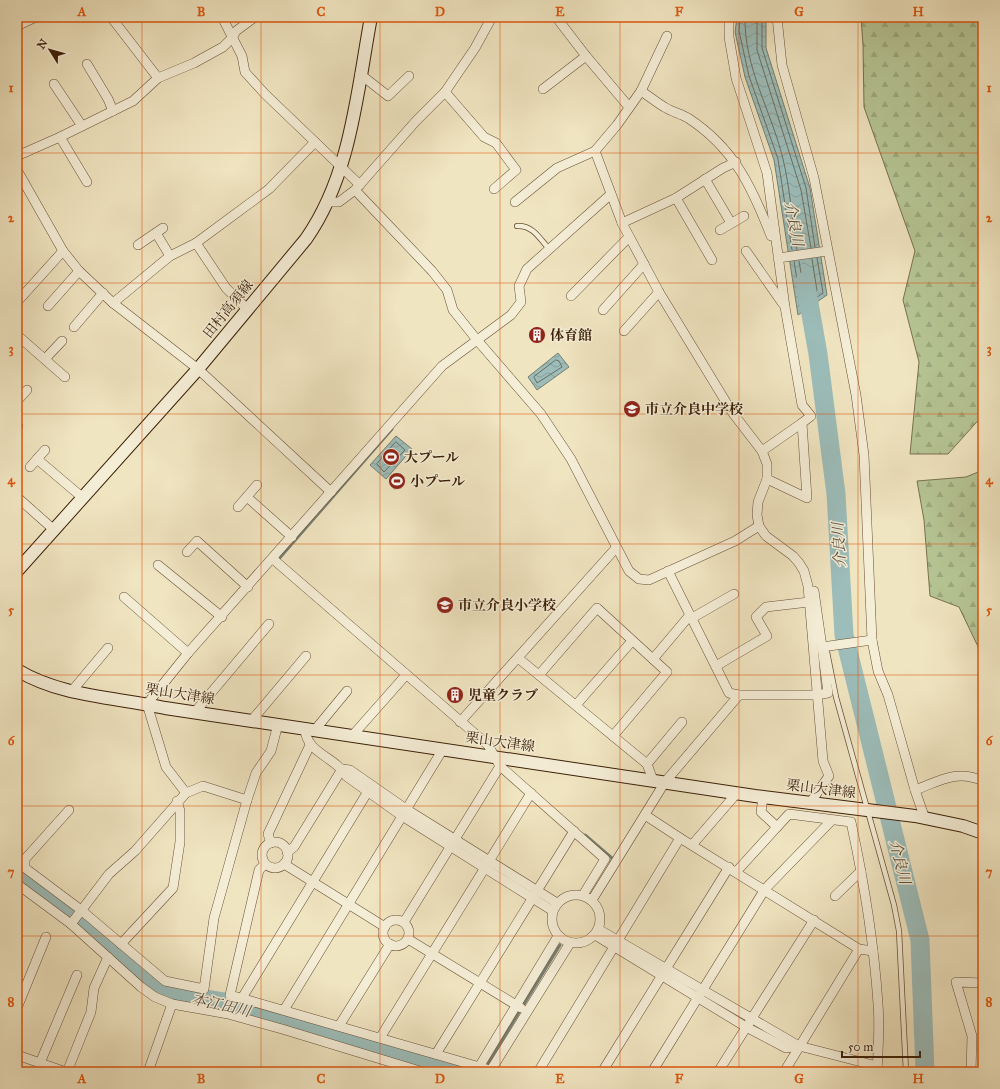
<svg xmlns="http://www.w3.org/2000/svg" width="1000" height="1089" font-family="'IM FELL Great Primer','Noto Serif JP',serif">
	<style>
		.forest { fill: url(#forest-firs); stroke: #78724e }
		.water { fill: url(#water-waves); stroke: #757e72 }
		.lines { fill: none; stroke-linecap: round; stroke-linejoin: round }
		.shore { stroke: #6c6e60; stroke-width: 1 }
		.stream { stroke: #757e72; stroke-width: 3 }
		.river { stroke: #9cbdba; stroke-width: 19 }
		.lane-casing { stroke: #685036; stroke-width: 6 }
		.street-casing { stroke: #685036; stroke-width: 10 }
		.secondary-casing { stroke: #3b1f07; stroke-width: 14 }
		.lane { stroke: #f5eed7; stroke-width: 4.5 }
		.street { stroke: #f5eed7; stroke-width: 9 }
		.secondary { stroke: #f5eed7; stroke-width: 12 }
		.grid { fill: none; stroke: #df560c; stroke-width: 1; stroke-opacity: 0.55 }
		.labels { text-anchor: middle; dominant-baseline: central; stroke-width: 3; stroke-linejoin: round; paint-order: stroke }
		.street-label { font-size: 14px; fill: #3b1f07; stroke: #f5eed7 }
		.poi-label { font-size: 14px; font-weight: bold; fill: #3b1f07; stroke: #f5eed7; text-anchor: start }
		.water-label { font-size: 15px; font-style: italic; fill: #584e3d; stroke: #f5eed7 }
		.neatline { fill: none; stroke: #df560c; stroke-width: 1.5 }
		.grid-label { font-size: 13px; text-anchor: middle; font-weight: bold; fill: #df560c }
	</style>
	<defs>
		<pattern id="forest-firs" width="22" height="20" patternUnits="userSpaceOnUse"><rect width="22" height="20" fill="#b6c595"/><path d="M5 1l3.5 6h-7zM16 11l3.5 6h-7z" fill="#9da97f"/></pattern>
		<pattern id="water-waves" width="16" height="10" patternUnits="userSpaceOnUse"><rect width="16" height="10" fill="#9cbdba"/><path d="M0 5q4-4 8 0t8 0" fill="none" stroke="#87a29e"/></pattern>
	</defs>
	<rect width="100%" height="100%" fill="#f0e5c1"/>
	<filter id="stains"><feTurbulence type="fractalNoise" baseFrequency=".005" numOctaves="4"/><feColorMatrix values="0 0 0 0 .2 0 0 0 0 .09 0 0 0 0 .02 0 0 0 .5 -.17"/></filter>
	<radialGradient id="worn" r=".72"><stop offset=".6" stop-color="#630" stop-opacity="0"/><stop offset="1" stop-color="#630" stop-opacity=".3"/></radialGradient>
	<g class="forest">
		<path d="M861 17H983V415L948 454H910L919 362 903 300 915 251 864 107 863 45Z"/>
		<path d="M983 470V657L959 607 930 596 924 520 917 481 966 477Z"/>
	</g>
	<g class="water">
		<path d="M737 17H766V48L810 188 827 295 798 315 774 160 745 77 735 32Z"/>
		<path d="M558 353 569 367 537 390 528 377Z"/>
		<path d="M396 436 412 449 386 479 370 465Z"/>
		<path d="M400 473 405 478 395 490 390 484Z"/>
	</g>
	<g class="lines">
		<g class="shore">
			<path d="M740 17 739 31 749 76 778 159 792 250"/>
			<path d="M745 17C744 68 771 110 783 159 790 188 792 220 797 250"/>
			<path d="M757 17V50L801 190 811 248"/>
			<path d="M762 17V48L806 188 815 247"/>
			<path d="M794 261 801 305 803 307 823 293 817 258"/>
			<path d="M799 261 805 297 807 298 817 291 812 259"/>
			<path d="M556 360 559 361 562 367 537 383 534 377Z"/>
			<path d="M396 442 405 450 384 472 377 464Z"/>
		</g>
		<g class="stream">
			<path d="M277 561 392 429"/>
			<path d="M585 835 613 859 611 862"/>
			<path d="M485 1068 560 945"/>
		</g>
		<g class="river">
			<path d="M805 281 818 354 836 494 844 635 920 940 925 1072"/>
			<path d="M17 872 64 906 154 982 186 996 223 1002 289 1023 385 1049 459 1072"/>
		</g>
		<g class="lane-casing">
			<g id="lane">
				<path d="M517 226C533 225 540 239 549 249"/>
				<path d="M827 652 836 697 894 905 899 931 906 1072"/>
			</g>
		</g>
		<g class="street-casing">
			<g id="street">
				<path d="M111 17 158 78"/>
				<path d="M222 17 242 56 245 72 265 94 360 185"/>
				<path d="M556 17 586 56 629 107"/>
				<path d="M729 17V37L736 78 767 173 785 307 802 405 811 416 802 423 807 498 767 479"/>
				<path d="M777 17 782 65 814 178 856 395 864 455 872 640 878 671 888 695 915 790C940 781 956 769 983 781"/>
				<path d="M17 26 36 17"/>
				<path d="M87 64 108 99 113 111"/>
				<path d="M360 74 388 96 409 76"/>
				<path d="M54 84 82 126"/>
				<path d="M543 89 586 56"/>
				<path d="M641 91C649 96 657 103 666 108 673 112 681 114 688 118 734 148 752 187 771 236"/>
				<path d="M445 92 484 137 496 143 516 170 494 189"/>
				<path d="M60 137 87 182"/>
				<path d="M595 151 622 223 659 292 732 412 762 451 767 464V479L758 502 757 515 759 526 766 536 793 556 799 563 804 571 808 586 823 761 829 776 810 803"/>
				<path d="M17 156 60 137 133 101 158 78 194 63 223 47 232 38 236 31 255 17"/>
				<path d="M17 170 63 251 79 271 113 303 198 369 331 492"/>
				<path d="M705 179 731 223"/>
				<path d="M355 190 432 271 447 290 453 310 477 340 541 414 571 459 629 571 639 579 649 580 735 541 759 526"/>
				<path d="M676 198 712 260"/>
				<path d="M328 202H339L355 190 416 121 445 92 475 48 492 17"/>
				<path d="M515 202 557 168 595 151 617 125 641 91 667 36"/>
				<path d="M622 223 676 198 723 168 736 162"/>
				<path d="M720 230 744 216"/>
				<path d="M156 233 170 256"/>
				<path d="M196 243 226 288 247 309"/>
				<path d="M138 245 163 228"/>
				<path d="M746 251 783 304"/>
				<path d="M778 258 827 251"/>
				<path d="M571 296 629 237"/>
				<path d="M17 302 63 251"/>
				<path d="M113 303 170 256 196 243 269 189 315 142"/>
				<path d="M48 306 79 271"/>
				<path d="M603 310 644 264"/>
				<path d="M74 327 103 293"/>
				<path d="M624 331 659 292"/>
				<path d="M17 335 65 377"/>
				<path d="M45 359 62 341"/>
				<path d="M17 401 27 390"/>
				<path d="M17 425 18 426"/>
				<path d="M762 451 802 423"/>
				<path d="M37 459 83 498"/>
				<path d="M30 467 45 450"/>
				<path d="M17 497 53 529"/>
				<path d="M247 497 292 537"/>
				<path d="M238 507 257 485"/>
				<path d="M187 552 197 541 248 587"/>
				<path d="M273 559 488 745 500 766 605 859 583 895"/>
				<path d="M158 565 222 617"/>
				<path d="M668 571 729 693 739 695H816L828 693 822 647 872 640"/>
				<path d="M814 591 822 647"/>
				<path d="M124 597 188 653"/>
				<path d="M692 618 734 594"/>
				<path d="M518 658 647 764 653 780"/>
				<path d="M653 659 690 615"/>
				<path d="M716 666 767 636 756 617 766 607 809 602"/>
				<path d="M539 675 597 608 667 672 613 736"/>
				<path d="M71 692 108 648"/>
				<path d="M576 705 632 641"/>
				<path d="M195 712 269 624"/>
				<path d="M252 720 306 656"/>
				<path d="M460 722 616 548"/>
				<path d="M305 729C306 753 336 757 346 776L402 816 553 911"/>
				<path d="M314 731 347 691"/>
				<path d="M352 736 406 675"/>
				<path d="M647 764 682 722"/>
				<path d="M342 769 350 770 406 809 557 903"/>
				<path d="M915 790 925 819"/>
				<path d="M186 793 166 767 147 704 188 653 442 366 511 315 521 302 519 286 527 269 611 194"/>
				<path d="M763 797 761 812 777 827 789 814 851 822C864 882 874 943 878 1004 880 1027 878 1050 877 1072"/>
				<path d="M69 810 25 859V868L81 910 165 981 204 989 214 918 247 800 256 773 271 751 278 724"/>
				<path d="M645 815 680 838 859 949 873 951"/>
				<circle cx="275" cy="855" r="13"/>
				<path d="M271 843 268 834 310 745"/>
				<path d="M692 845 737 793"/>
				<path d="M287 852 294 847 342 769"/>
				<path d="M265 864 259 870 230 995 497 1072"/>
				<path d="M284 864 385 927"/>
				<path d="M736 872 777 827"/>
				<path d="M17 884 71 924 141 987 155 997 172 1004 228 1014 282 1029 423 1072"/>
				<circle cx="576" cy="919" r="24"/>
				<path d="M835 896 861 871"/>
				<path d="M592 900 665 782 739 695"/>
				<circle cx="396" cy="933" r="13"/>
				<path d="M404 922 500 766"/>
				<path d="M71 924 109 874 135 851 186 793 203 786 247 800"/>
				<path d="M598 929 799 1046 877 1066"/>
				<path d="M595 935 746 1027 786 1048 799 1046"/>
				<path d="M408 939 521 1008"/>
				<path d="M121 944 173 888 180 842V811L177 801"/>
				<path d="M242 998 370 788"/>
				<path d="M17 1008 46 937"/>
				<path d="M284 1010 443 749"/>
				<path d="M339 1026 390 944"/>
				<path d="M380 1038 531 793"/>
				<path d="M436 1054 574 831"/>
				<path d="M17 1055 66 1072"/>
				<path d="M40 1063 77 975"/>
				<path d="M479 1067 558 936"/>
				<path d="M491 1070 570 943"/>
				<path d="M67 1072 91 1012 94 988 108 957"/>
				<path d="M148 1072 172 1004"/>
				<path d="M538 1072 680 838"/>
				<path d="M602 1072 729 867"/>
				<path d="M652 1072 765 889 831 821"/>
				<path d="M718 1072 814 920"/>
				<path d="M784 1072 859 949"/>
				<path d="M971 1072 972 1036 956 982 983 983"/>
			</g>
		</g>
		<g class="secondary-casing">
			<g id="secondary">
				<path d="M17 571 198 369 306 239C351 175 357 92 371 17"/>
				<path d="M17 670C62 697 115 697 165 708L755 796 915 816 963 826 983 833"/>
			</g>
		</g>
		<use href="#lane" class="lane"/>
		<use href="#street" class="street"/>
		<use href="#secondary" class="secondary"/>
	</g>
	<path class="grid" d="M142 17V1072M261 17V1072M380 17V1072M500 17V1072M620 17V1072M739 17V1072M858 17V1072M17 153H983M17 283H983M17 414H983M17 544H983M17 675H983M17 806H983M17 936H983"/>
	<defs>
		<g id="building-disc" transform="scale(0.9)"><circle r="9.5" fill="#8f2418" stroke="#f5eed7"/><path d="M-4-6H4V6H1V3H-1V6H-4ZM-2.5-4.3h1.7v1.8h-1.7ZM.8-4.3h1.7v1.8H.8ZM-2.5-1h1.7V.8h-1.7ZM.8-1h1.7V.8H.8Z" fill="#fff"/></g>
		<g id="school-disc" transform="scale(0.9)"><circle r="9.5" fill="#8f2418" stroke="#f5eed7"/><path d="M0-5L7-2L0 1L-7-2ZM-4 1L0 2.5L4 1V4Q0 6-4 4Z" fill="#fff"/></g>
		<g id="stadium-disc" transform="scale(0.9)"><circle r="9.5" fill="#8f2418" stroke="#f5eed7"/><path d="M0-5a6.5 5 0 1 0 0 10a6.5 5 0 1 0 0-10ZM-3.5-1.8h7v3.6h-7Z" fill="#fff"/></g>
	</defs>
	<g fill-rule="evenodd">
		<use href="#building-disc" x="537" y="335"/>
		<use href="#school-disc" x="632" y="409"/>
		<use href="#stadium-disc" x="391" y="457"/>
		<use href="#stadium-disc" x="397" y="481"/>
		<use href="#school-disc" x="445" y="605"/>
		<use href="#building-disc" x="455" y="695"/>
	</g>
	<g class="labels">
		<g class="street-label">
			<text transform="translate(228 309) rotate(-51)">田村高須線</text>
			<text transform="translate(180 694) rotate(9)">栗山大津線</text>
			<text transform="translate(500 742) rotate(8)">栗山大津線</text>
			<text transform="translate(821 789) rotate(7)">栗山大津線</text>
		</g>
		<g class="poi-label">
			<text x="550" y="335">体育館</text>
			<text x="645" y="409">市立介良中学校</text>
			<text x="404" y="457">大プール</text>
			<text x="410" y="481">小プール</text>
			<text x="458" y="605">市立介良小学校</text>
			<text x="468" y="695">児童クラブ</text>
		</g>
		<g class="water-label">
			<text transform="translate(794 224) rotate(79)">介良川</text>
			<text transform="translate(839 545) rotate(-93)">介良川</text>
			<text transform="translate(900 862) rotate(76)">介良川</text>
			<text transform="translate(221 1005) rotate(13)">本江田川</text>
		</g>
	</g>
	<rect width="1000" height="1089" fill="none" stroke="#f0e5c1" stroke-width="44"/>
	<g transform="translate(50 50) rotate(307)" stroke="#f5eed7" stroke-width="3" paint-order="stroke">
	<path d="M0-3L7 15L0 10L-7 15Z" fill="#3b1f07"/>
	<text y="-6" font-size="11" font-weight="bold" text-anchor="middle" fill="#3b1f07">N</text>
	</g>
	<path d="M842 1051v6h78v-6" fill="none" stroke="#3b1f07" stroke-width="2"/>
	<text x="848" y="1051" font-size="12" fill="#3b1f07" stroke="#f5eed7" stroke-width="3" paint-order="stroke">50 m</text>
	<rect x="22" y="22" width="956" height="1045" class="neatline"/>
	<g class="grid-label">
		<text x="82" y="16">A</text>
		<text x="201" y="16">B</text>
		<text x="321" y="16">C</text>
		<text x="440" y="16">D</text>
		<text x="560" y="16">E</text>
		<text x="679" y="16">F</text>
		<text x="799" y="16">G</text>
		<text x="918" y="16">H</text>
		<text x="11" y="92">1</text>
		<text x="989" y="92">1</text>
		<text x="11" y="222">2</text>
		<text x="989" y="222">2</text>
		<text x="11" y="353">3</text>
		<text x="989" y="353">3</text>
		<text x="11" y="484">4</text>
		<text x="989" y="484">4</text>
		<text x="11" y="614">5</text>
		<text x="989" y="614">5</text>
		<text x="11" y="745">6</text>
		<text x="989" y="745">6</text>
		<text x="11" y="876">7</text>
		<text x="989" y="876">7</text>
		<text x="11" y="1006">8</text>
		<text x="989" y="1006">8</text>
		<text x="82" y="1083">A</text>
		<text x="201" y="1083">B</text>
		<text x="321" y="1083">C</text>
		<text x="440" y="1083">D</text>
		<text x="560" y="1083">E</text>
		<text x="679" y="1083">F</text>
		<text x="799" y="1083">G</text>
		<text x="918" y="1083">H</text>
	</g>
	<rect width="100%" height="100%" filter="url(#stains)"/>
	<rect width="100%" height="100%" fill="url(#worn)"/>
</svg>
